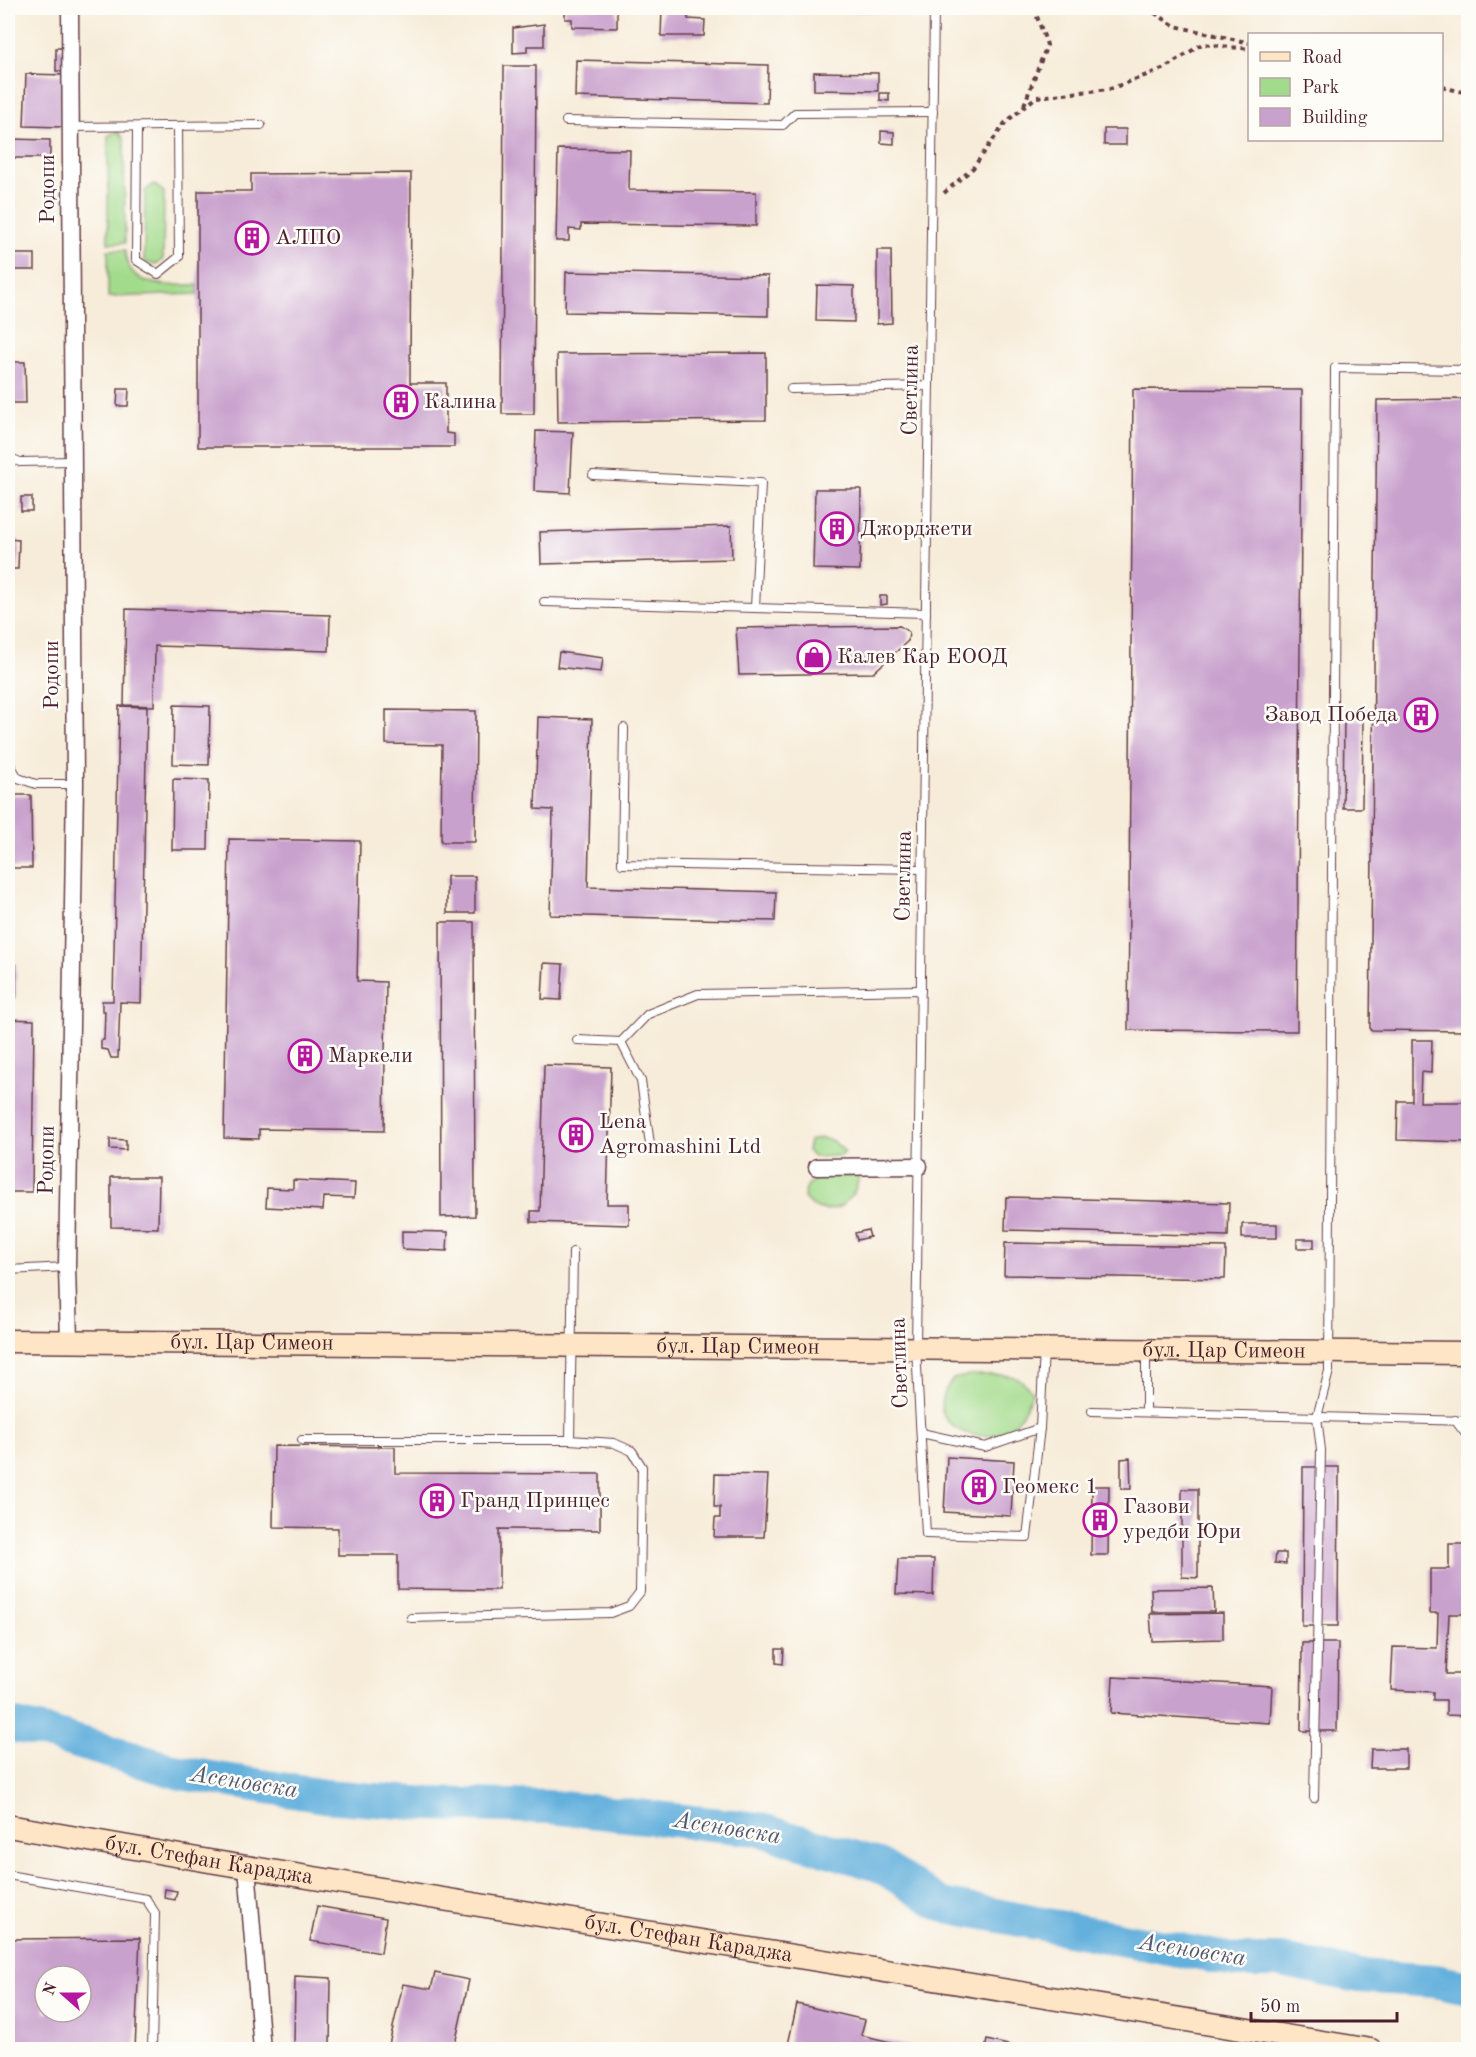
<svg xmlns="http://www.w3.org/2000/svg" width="1476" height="2057" font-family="'Old Standard TT',serif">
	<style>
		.green { fill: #a3db8c; stroke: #767d5c; stroke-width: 1.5 }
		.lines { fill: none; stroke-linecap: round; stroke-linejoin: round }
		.river { stroke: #64b0dd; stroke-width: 34 }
		.building { fill: #c9a1cd; fill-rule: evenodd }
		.lane-casing { stroke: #643e45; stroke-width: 10 }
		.street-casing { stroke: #643e45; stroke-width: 19 }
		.secondary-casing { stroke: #643e45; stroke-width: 25 }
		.path { stroke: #643e45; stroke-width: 4; stroke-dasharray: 4.5 4.5; stroke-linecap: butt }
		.lane { stroke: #fff; stroke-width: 8 }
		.street { stroke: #fff; stroke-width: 16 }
		.secondary { stroke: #fde5c5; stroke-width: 22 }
		.labels { text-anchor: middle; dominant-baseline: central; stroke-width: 5; stroke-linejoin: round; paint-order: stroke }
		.street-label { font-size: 22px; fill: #4a1f2b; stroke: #fdfcf7 }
		.poi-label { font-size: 22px; fill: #4a1f2b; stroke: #fdfcf7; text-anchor: start }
		.water-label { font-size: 24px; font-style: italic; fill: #545972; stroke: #fdfcf7 }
	</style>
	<rect width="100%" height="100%" fill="#fdfcf7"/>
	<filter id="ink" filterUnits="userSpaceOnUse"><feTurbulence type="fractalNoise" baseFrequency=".0167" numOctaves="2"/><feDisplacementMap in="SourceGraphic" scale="12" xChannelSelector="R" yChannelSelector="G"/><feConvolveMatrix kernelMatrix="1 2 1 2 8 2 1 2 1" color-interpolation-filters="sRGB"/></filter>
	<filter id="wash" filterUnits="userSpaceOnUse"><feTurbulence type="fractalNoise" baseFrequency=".008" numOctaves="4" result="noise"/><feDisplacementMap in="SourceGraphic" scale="24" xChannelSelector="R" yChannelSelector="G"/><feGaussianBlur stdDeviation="1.35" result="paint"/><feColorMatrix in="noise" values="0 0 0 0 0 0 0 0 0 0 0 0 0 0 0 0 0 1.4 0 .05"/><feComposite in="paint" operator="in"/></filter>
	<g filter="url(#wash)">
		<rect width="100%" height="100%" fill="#f7ecd9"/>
		<g class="green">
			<path d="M118 131 124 139 125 243H108V136Z"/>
			<path d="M154 184 164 192 163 259 158 264 148 263 144 259 145 191Z"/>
			<path d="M108 250H125C127 290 167 285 198 285V294L108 297Z"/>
			<path d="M821 1138 833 1141 845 1152 840 1156 814 1157 807 1151 809 1141Z"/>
			<path d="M828 1176H859C855 1205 826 1223 804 1198 805 1182 813 1179 828 1176Z"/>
			<path d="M971 1375C995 1376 1020 1369 1032 1393 1027 1407 1016 1428 1001 1433 976 1442 932 1428 943 1395 945 1389 950 1384 953 1379Z"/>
		</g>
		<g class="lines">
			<path class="river" d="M8 1724 47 1733 181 1773 324 1796 428 1804 552 1807 758 1829 879 1865 942 1905 1237 1961H1282L1359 1976 1435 1981 1468 1988"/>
		</g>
		<g id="blocks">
			<g class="building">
				<path d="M565 8H617V28L572 27V19H565Z"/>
				<path d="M799 8H885V12L799 11Z"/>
				<path d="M662 9 688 10V19L705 20 704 36H661Z"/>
				<path d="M544 24V46H527V52L513 53V28Z"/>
				<path d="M56 48H67L66 71H56Z"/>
				<path d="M576 60 768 65 767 103 575 97Z"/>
				<path d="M504 66H536L534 414H502Z"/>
				<path d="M814 72 878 73V91L814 90Z"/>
				<path d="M26 74 65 75 63 127 24 126Z"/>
				<path d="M880 93H889V101L880 100Z"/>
				<rect x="1104" y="129" width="22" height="16"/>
				<path d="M881 131 894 132V144L881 143Z"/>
				<path d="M8 139 50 140V158H8Z"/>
				<path d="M558 149 630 150 629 190 756 192V226L581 224V230L569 229V241H556Z"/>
				<path d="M411 173 410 383H446V433L454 434V447H198V191H251V174Z"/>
				<path d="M877 250H891L892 323 877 324Z"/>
				<rect x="8" y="254" width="27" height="16"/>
				<path d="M566 272 768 276V316L565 312Z"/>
				<path d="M817 285 854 286V322L816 321Z"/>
				<path d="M766 353V420L558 422 557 354Z"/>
				<path d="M8 362H25L26 403H8Z"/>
				<path d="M118 389H129L128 406H117Z"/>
				<path d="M1133 389 1302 390 1297 1031 1128 1030Z"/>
				<path d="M1468 399V1031L1370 1030 1377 400Z"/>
				<path d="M536 431 573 432 570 493 534 491Z"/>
				<path d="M815 489H861L860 570 813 569Z"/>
				<rect x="21" y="497" width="11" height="14"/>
				<path d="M731 526 732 559 541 564 540 532Z"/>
				<path d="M8 539 19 540 18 569H8Z"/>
				<path d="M880 596H887V604L880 605Z"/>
				<path d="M126 609 330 615 329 651 155 646 154 706 124 705Z"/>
				<path d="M900 626 909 632 908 641 873 673 739 675 736 628Z"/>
				<path d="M559 652 603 658 601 672 557 667Z"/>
				<path d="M174 705 210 706 209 765 173 764Z"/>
				<path d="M119 706 147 707 141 1003 120 1002 118 1058H111L108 1050 101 1049V1040H104L105 1011H102V1001H113Z"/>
				<path d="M386 710 476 711 475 842H441L442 745 386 744Z"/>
				<path d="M538 717 592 719 588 887 776 892 775 921 550 915 553 810 535 809Z"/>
				<path d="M1344 719 1363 720 1362 808H1343Z"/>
				<path d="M173 779 209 780 208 850H172Z"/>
				<path d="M8 795H31L32 868H8Z"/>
				<path d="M229 839 360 841 357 981 386 982 384 1131 259 1129V1139L224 1138Z"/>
				<rect x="447" y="876" width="28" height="37"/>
				<path d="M440 922H474L475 1216 441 1217Z"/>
				<path d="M544 963 563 964 561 1000 542 999Z"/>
				<rect x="8" y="964" width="8" height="34"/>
				<path d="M8 1019 34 1020 32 1192H8Z"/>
				<path d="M1412 1040H1432L1431 1073 1421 1072 1420 1102H1468V1142L1397 1140 1398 1101H1412Z"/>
				<path d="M544 1065 611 1067 607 1204H629V1225L531 1222V1211H540Z"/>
				<path d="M110 1139 126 1140V1150L110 1149Z"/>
				<path d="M111 1177H159L158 1228 111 1227Z"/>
				<path d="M293 1180 355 1183 354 1198 324 1197 323 1210 266 1207 267 1188 293 1189Z"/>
				<path d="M1006 1197 1229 1203 1228 1236 1005 1230Z"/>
				<rect x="1242" y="1224" width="35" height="14"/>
				<path d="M868 1230 870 1237 857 1240 855 1233Z"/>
				<path d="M402 1231 448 1232 447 1251 402 1249Z"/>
				<rect x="1297" y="1239" width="17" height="9"/>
				<path d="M1005 1243 1226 1247 1225 1279 1004 1275Z"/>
				<path d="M274 1446 395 1447V1473L600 1474V1530L499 1529V1590L398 1589V1555H338V1528L273 1527Z"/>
				<path d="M947 1457 1014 1461 1011 1516 944 1512Z"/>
				<path d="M1130 1458 1131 1489H1121V1459Z"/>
				<path d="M1303 1467H1339L1338 1626H1302Z"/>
				<path d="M715 1474 768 1475 764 1537H714L715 1518H720V1507H714Z"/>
				<path d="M1092 1486H1109L1108 1555H1091Z"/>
				<path d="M1182 1489H1198V1578L1182 1577Z"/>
				<path d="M1449 1544H1468V1625L1466 1623V1614H1449L1446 1674H1468V1716L1446 1715V1700H1433V1692L1391 1690 1393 1647 1437 1648 1438 1613H1430V1569H1449Z"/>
				<path d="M1276 1553H1286V1564L1275 1563Z"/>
				<path d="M898 1559H934L933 1595 896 1594Z"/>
				<path d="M1213 1588 1214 1612H1152L1151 1589Z"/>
				<path d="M1223 1613V1639L1152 1641 1150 1614Z"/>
				<path d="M1302 1643H1338L1337 1731H1301Z"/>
				<path d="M776 1649H784L783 1664 776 1663Z"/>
				<path d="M1113 1677 1272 1686 1270 1723 1111 1713Z"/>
				<path d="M1371 1749H1406V1768H1370Z"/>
				<path d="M165 1889 177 1891 175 1900 164 1898Z"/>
				<path d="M317 1906 386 1918 381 1953 310 1941Z"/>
				<path d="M140 1938 135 2049H8V1939ZM45 1976H81V2012H45Z"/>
				<path d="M435 1973 469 1980 454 2049H388L403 1984 431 1989Z"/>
				<path d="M295 1976 331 1978 330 2049H294Z"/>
				<path d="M797 2004 865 2020 861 2035 920 2049H787Z"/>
				<path d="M987 2040 1024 2049H985Z"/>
			</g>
		</g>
	</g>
	<g filter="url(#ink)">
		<use href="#blocks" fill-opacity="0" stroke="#643e45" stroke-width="1.5"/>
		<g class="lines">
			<g class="lane-casing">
				<g id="lane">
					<path d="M934 8 916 1348 926 1534 1027 1537 1040 1428"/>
					<path d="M566 121 783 125 795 113 933 112"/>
					<path d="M70 127 261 125"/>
					<path d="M137 127 136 260 158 274 179 257 178 126"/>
					<path d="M791 389 929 386"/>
					<path d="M8 457 20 462 73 461"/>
					<path d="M593 475 761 483 755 608"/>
					<path d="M544 602 926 613"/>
					<path d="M624 728 622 864 922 869"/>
					<path d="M8 761 18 778 36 784H75"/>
					<path d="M577 1040 621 1042 648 1014 698 994 921 990"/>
					<path d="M621 1042 641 1081 650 1144"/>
					<path d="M8 1270 67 1267"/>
					<path d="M1092 1411 1468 1421"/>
					<path d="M1146 1412V1352"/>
					<path d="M1455 1420 1468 1437"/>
					<path d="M921 1433 985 1447 1040 1428 1044 1349"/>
					<path d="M302 1440H570L614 1443 632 1451 642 1467 640 1592 629 1606 610 1613 411 1618"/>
					<path d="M570 1440 573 1252"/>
					<path d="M1314 1798 1321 1450 1317 1417 1329 1371 1335 368 1468 370"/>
					<path d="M8 1875 146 1899 155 1913 152 2050"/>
				</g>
			</g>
			<g class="street-casing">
				<g id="street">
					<path d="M817 1167 919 1166"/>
					<path d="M69 1342 67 1267 75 784 70 8"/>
					<path d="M247 1867 262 2050"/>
				</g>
			</g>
			<g class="secondary-casing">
				<g id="secondary">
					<path id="s1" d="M8 1341 1468 1353"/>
					<path id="s2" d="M8 1826 209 1861 1371 2050"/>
				</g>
			</g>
			<g class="path">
				<path d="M1147 8 1175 26 1250 43"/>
				<path d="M1442 87 1463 92 1468 91"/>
				<path d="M1024 105 1047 45 1034 8"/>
				<path d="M944 193 973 168 1005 123 1036 97 1110 89 1165 68 1202 44 1250 49"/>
			</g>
			<use href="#lane" class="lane"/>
			<use href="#street" class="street"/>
			<use href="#secondary" class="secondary"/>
		</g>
	</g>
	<defs>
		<g id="building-ring" transform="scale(1.725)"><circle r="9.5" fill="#fdfcf7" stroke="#b5179e" stroke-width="1.5"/><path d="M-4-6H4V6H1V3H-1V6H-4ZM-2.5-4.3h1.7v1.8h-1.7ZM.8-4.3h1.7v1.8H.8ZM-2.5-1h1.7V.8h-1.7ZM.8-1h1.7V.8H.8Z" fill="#b5179e"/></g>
		<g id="shop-ring" transform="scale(1.725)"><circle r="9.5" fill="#fdfcf7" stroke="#b5179e" stroke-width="1.5"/><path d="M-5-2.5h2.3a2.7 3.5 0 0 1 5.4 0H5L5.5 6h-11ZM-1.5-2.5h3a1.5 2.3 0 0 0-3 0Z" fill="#b5179e"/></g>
	</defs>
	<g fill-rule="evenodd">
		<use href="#building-ring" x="252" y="238"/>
		<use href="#building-ring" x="401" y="402"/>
		<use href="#building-ring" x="837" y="529"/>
		<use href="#shop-ring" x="814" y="657"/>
		<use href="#building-ring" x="1421" y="715"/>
		<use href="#building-ring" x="305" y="1056"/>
		<use href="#building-ring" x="576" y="1135"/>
		<use href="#building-ring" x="979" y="1487"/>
		<use href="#building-ring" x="437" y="1501"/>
		<use href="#building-ring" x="1100" y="1520"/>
	</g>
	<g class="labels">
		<g class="street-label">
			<text transform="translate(48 189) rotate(-90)">Родопи</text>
			<text transform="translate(911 390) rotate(-89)">Светлина</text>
			<text transform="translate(52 675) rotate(-90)">Родопи</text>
			<text transform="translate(904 876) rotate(-89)">Светлина</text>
			<text transform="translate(47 1160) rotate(-89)">Родопи</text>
			<text stroke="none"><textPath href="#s1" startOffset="244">бул. Цар Симеон</textPath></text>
			<text stroke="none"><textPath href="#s1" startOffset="730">бул. Цар Симеон</textPath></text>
			<text stroke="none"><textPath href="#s1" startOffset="1216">бул. Цар Симеон</textPath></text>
			<text transform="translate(900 1363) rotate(-92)">Светлина</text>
			<text stroke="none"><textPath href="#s2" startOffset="204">бул. Стефан Караджа</textPath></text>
			<text stroke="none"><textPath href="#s2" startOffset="690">бул. Стефан Караджа</textPath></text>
		</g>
		<g class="poi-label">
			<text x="275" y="238">АЛПО</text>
			<text x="424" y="402">Калина</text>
			<text x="860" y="529">Джорджети</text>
			<text x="837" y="657">Калев Кар ЕООД</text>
			<text x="1398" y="715" text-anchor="end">Завод Победа</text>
			<text x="328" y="1056">Маркели</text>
			<text x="599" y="1122">Lena<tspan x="599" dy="25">Agromashini Ltd</tspan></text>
			<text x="1002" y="1487">Геомекс 1</text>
			<text x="460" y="1501">Гранд Принцес</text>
			<text x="1123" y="1507">Газови<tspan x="1123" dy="25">уредби Юри</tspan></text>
		</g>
		<g class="water-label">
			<text transform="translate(244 1783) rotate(9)">Асеновска</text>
			<text transform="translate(727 1829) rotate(9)">Асеновска</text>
			<text transform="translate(1192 1951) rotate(9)">Асеновска</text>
		</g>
	</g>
	<rect width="1476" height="2057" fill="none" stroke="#fdfcf7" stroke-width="30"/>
	<rect x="1248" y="33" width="195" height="108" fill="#fdfcf7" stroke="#b5a4a5" stroke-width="1.5"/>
	<rect x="1260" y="52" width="30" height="9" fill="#fde5c5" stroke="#b5a4a5" stroke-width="1.5"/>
	<text x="1302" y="63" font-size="18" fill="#4a1f2b">Road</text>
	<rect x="1260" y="78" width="30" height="18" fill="#a3db8c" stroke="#b5a4a5" stroke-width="1.5"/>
	<text x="1302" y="93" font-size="18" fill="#4a1f2b">Park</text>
	<rect x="1260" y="108" width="30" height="18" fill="#c9a1cd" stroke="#b5a4a5" stroke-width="1.5"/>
	<text x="1302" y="123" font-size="18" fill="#4a1f2b">Building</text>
	<g transform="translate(63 1994) rotate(291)"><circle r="28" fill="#fdfcf7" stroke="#b5a4a5" stroke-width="1.5"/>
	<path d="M0-4.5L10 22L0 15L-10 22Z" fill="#b5179e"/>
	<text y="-9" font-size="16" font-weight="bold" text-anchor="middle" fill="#4a1f2b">N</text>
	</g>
	<path d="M1251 2012v9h146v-9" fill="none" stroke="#4a1f2b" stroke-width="3"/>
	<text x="1260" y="2012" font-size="18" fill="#4a1f2b" stroke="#fdfcf7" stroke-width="4.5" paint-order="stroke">50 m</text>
</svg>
